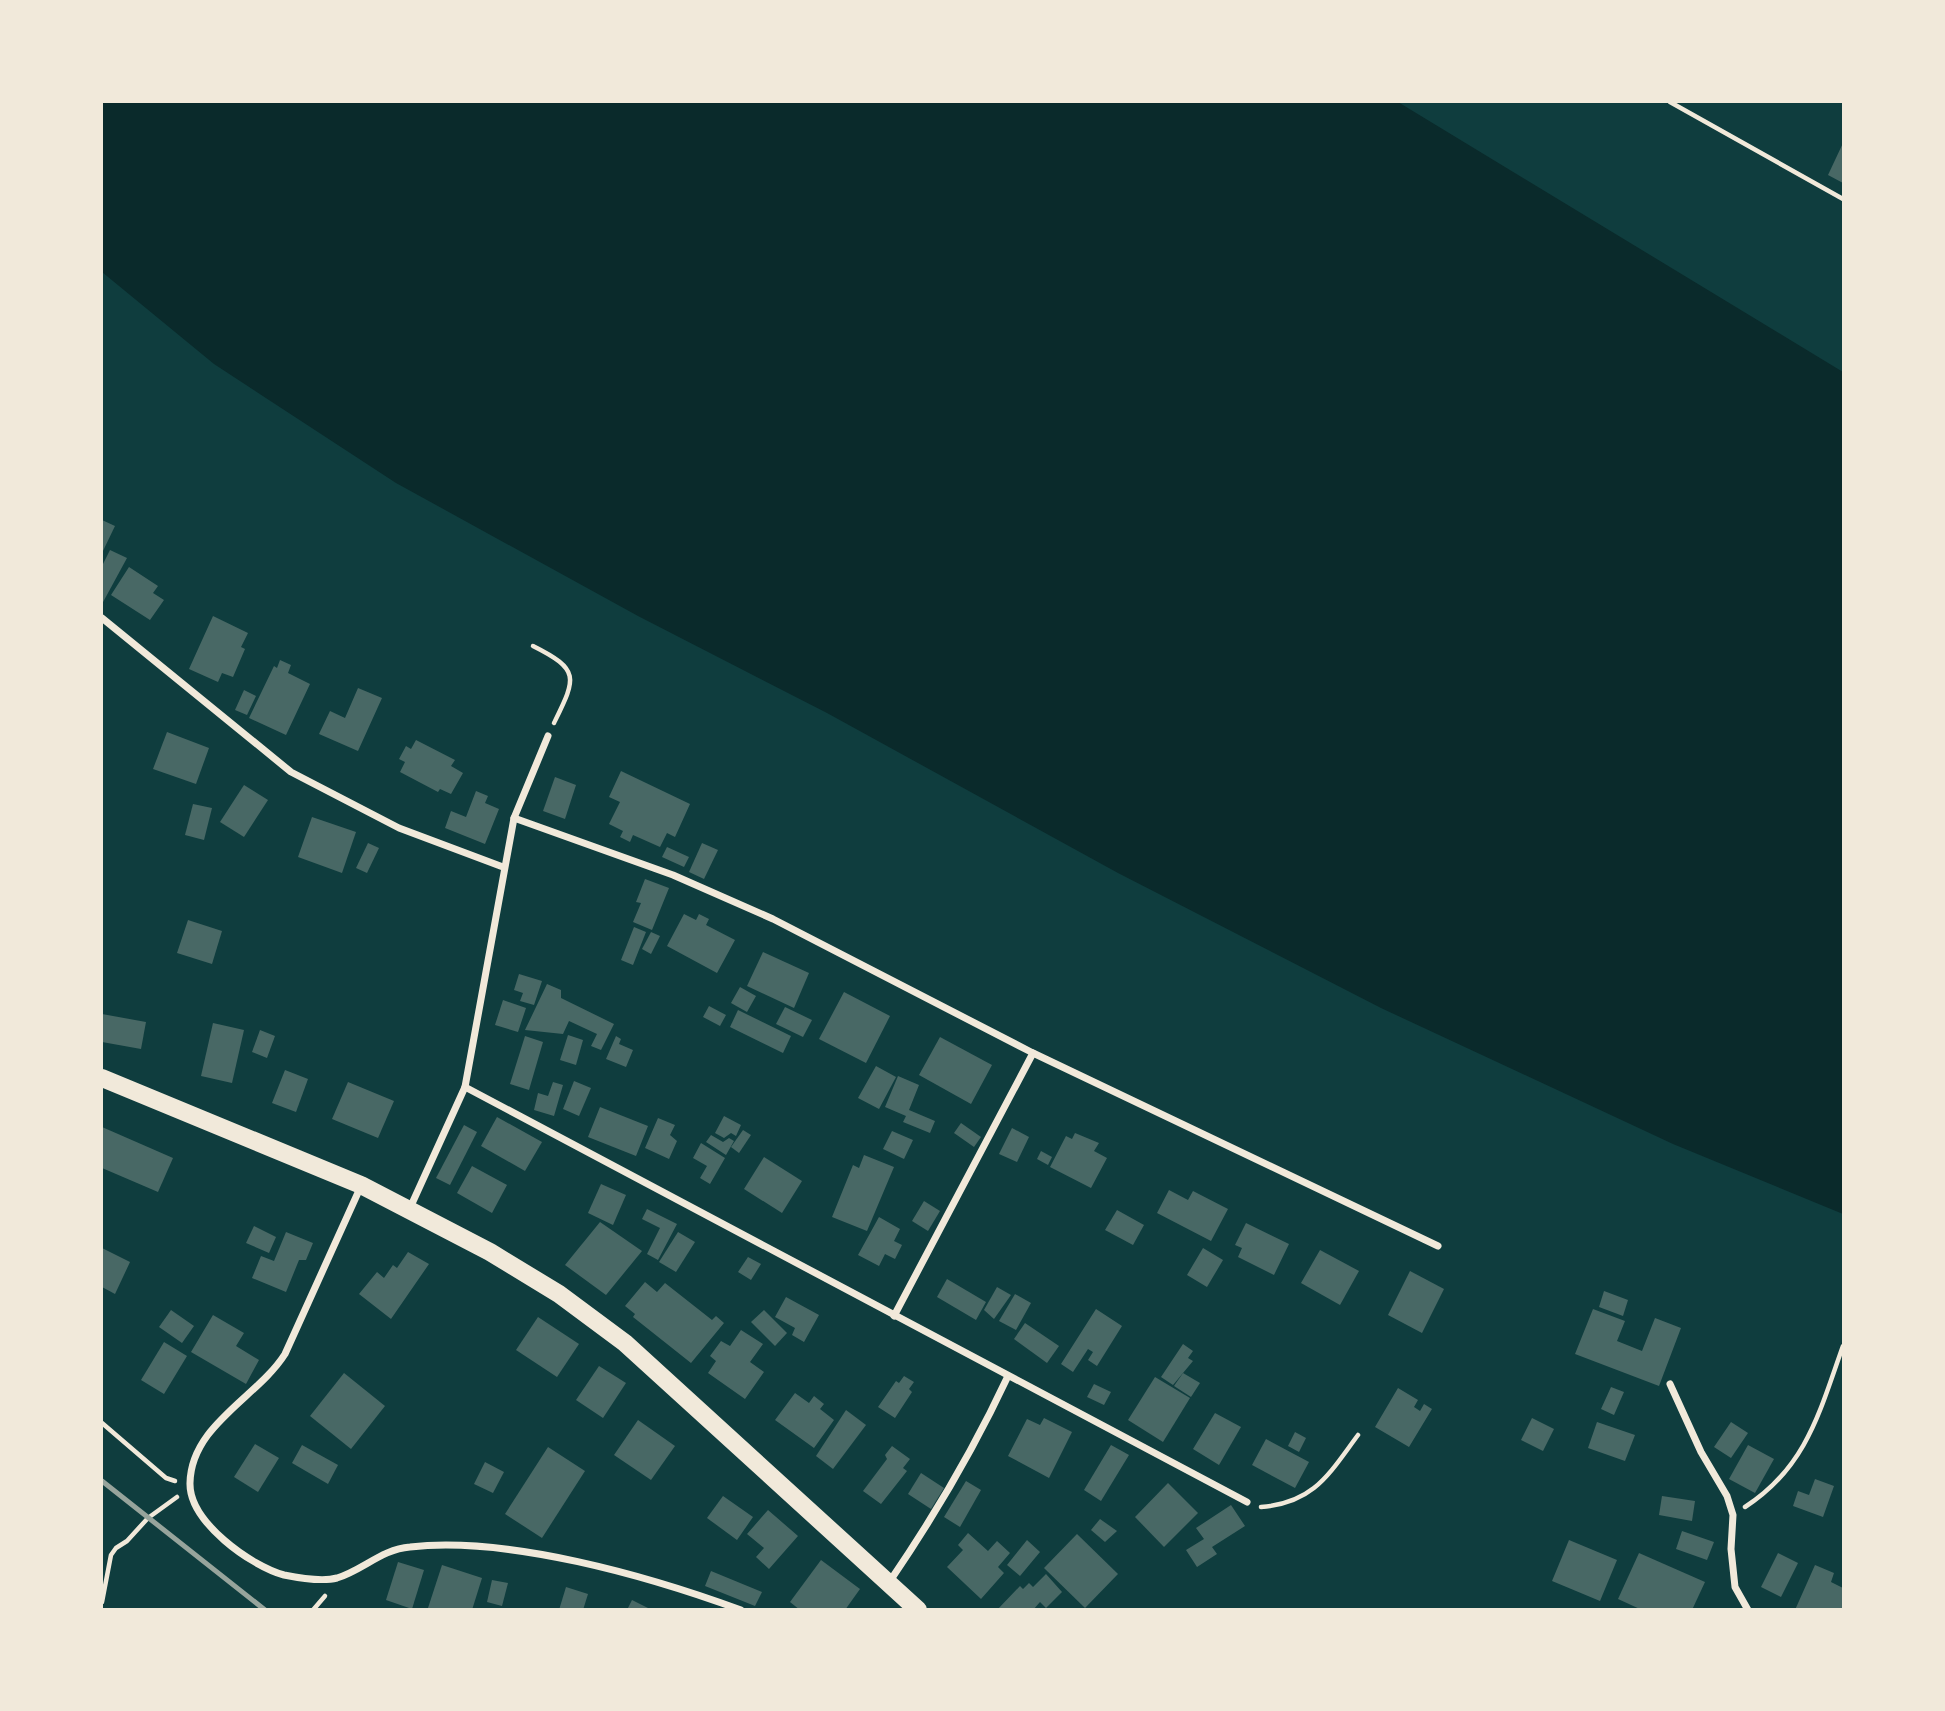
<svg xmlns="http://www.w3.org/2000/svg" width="1945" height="1711" font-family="Helvetica,sans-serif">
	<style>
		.water { fill: #0a2a2b }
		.building { fill: #486865 }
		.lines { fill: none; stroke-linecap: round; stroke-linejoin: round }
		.path { stroke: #f1e9da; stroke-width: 4.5 }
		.minor { stroke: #f1e9da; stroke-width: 7 }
		.primary { stroke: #f1e9da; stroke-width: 18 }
		.rail { stroke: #97a49c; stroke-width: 5 }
	</style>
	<rect width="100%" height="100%" fill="#0f3d3e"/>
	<path class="water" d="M102 102H1398L1843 372V1214L1673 1144 1381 1008 1118 873 827 713 638 616 396 483 214 364 102 272Z"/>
	<g class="building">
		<path d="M1843 143V183L1828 175Z"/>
		<path d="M102 520 115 526 102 553Z"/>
		<path d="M110 550 127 558 102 604V566Z"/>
		<path d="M129 567 158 586 153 593 164 600 150 620 111 595Z"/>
		<path d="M213 616 248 633 241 647 245 649 233 677 222 673 218 682 189 669Z"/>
		<path d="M280 660 291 665 288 673 310 684 286 735 249 718 274 666 277 668Z"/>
		<path d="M358 688 382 698 358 751 319 734 330 711 345 718Z"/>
		<path d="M244 690 256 696 247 715 235 710Z"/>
		<path d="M167 732 209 748 196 784 153 769Z"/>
		<path d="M416 740 455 760 451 766 463 773 451 794 440 789 438 792 400 772 405 762 399 759 406 746 411 749Z"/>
		<path d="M621 771 690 804 675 837 667 833 660 847 633 835 630 842 620 837 623 831 609 824 620 802 609 797Z"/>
		<path d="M555 777 576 785 565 819 543 811Z"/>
		<path d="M244 785 268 800 244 837 220 822Z"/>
		<path d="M476 791 488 796 485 803 499 809 485 844 445 828 451 811 466 817Z"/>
		<path d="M193 804 212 808 204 840 185 835Z"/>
		<path d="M312 817 356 832 342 873 298 857Z"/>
		<path d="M368 843 379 848 367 873 356 868Z"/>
		<path d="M702 843 718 850 704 879 689 872Z"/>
		<path d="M667 847 689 857 684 867 662 857Z"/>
		<path d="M645 879 669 888 652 930 633 922 641 903 636 902Z"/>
		<path d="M684 914 696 920 699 914 709 919 706 925 735 940 717 973 667 946Z"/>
		<path d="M188 920 222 931 212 964 177 953Z"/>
		<path d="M634 927 646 932 633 965 621 960Z"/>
		<path d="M651 932 660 936 651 954 642 949Z"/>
		<path d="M763 952 809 973 794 1008 747 986Z"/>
		<path d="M519 974 542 981 534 1005 520 1001 523 993 514 990Z"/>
		<path d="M547 984 561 990V998L614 1024 601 1050 591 1046 597 1034 569 1021 563 1034 525 1030Z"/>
		<path d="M740 987 756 996 747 1012 731 1003Z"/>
		<path d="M844 992 890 1016 866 1063 819 1039Z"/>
		<path d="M503 1000 526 1008 518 1032 495 1025Z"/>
		<path d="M709 1006 726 1015 720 1026 703 1017Z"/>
		<path d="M785 1007 812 1020 803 1037 776 1024Z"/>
		<path d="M738 1010 791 1036 783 1053 730 1027Z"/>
		<path d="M102 1014 146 1022 141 1049 102 1042Z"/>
		<path d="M213 1023 244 1030 232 1083 201 1076Z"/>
		<path d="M260 1030 275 1036 267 1058 252 1052Z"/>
		<path d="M568 1035 583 1040 576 1065 560 1060Z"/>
		<path d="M525 1036 543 1042 529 1090 510 1084Z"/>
		<path d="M616 1036 621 1039 619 1044 633 1050 626 1067 606 1059Z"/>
		<path d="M940 1037 992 1065 971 1104 919 1075Z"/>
		<path d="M876 1066 896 1077 879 1109 858 1098Z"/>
		<path d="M285 1070 308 1079 296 1112 272 1103Z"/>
		<path d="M898 1076 919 1085 909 1110 935 1121 930 1133 903 1122 906 1116 885 1107Z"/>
		<path d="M574 1081 591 1088 579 1116 563 1109Z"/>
		<path d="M348 1082 394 1101 378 1138 332 1119Z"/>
		<path d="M553 1082 563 1085 554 1116 534 1110 538 1093 548 1096Z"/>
		<path d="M600 1107 648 1126 636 1156 588 1137Z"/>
		<path d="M724 1116 741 1125 736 1136 731 1133 724 1138 715 1133Z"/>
		<path d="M497 1117 542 1142 525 1171 481 1146Z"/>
		<path d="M658 1118 675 1125 670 1135 677 1141 669 1159 645 1148Z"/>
		<path d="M961 1123 981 1137 974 1147 954 1133Z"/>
		<path d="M464 1125 477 1132 450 1185 436 1178Z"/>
		<path d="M102 1127 173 1158 158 1192 102 1168Z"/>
		<path d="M1012 1128 1029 1137 1017 1162 999 1154Z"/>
		<path d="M743 1130 751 1135 739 1153 731 1147Z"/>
		<path d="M892 1131 913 1140 904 1159 883 1149Z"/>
		<path d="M1075 1133 1099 1143 1094 1151 1107 1158 1091 1188 1050 1167 1066 1136 1072 1139Z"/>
		<path d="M711 1135 723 1142 729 1138 734 1141 726 1155 706 1142Z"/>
		<path d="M701 1143 725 1158 710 1184 700 1178 707 1166 693 1158Z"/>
		<path d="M1041 1151 1052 1157 1048 1165 1037 1159Z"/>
		<path d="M864 1155 894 1167 867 1231 832 1217 853 1165 859 1168Z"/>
		<path d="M764 1157 802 1181 782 1213 744 1189Z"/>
		<path d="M472 1166 507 1185 492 1213 457 1193Z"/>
		<path d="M601 1184 626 1195 613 1225 588 1213Z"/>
		<path d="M1169 1190 1188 1200 1193 1191 1228 1209 1211 1241 1157 1213Z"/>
		<path d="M924 1201 940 1211 928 1231 912 1221Z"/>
		<path d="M647 1209 677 1224 658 1260 647 1254 660 1228 642 1219Z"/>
		<path d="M1117 1210 1144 1225 1133 1245 1105 1230Z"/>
		<path d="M879 1217 900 1229 894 1241 902 1245 895 1259 885 1254 879 1266 858 1255Z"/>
		<path d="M600 1222 642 1251 606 1295 565 1265Z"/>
		<path d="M1246 1223 1289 1244 1274 1275 1238 1257 1242 1248 1235 1245Z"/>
		<path d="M254 1226 276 1237 269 1253 246 1243Z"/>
		<path d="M286 1232 313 1243 306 1260H299L286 1292 252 1278 261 1256 274 1261Z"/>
		<path d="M678 1232 695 1242 676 1272 659 1262Z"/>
		<path d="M102 1248 130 1262 115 1294 102 1287Z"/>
		<path d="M1203 1248 1223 1260 1207 1287 1187 1275Z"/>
		<path d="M1320 1250 1359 1271 1340 1305 1301 1283Z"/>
		<path d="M408 1252 429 1264 391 1319 359 1294 377 1272 384 1278 393 1265 397 1268Z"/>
		<path d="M748 1257 761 1264 751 1280 738 1272Z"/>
		<path d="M1410 1271 1444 1289 1422 1333 1388 1315Z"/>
		<path d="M947 1279 986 1302 976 1320 937 1297Z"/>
		<path d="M645 1282 657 1292 665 1283 712 1320 716 1316 724 1323 691 1363 633 1317 635 1314 625 1306Z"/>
		<path d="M997 1287 1011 1295 994 1319 984 1310Z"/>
		<path d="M1604 1291 1628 1300 1623 1316 1599 1307Z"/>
		<path d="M1015 1294 1031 1303 1016 1330 999 1321Z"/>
		<path d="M786 1297 819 1315 804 1342 792 1335 795 1328 775 1317Z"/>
		<path d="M1096 1309 1122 1326 1097 1366 1088 1360 1093 1352 1088 1349 1073 1372 1061 1364Z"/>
		<path d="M1593 1309 1625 1321 1617 1341 1642 1351 1655 1318 1681 1328 1659 1386 1575 1354Z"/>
		<path d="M171 1310 194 1326 182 1343 159 1327Z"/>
		<path d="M764 1310 787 1333 775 1346 751 1322Z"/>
		<path d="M213 1315 244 1333 236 1346 259 1360 246 1384 191 1352Z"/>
		<path d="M538 1317 579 1344 557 1377 516 1350Z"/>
		<path d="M1025 1323 1059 1346 1047 1363 1014 1339Z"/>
		<path d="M741 1330 763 1344 750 1362 764 1372 745 1399 708 1373 716 1361 710 1356 721 1341 730 1346Z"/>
		<path d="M164 1342 187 1356 164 1394 141 1380Z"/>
		<path d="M1183 1344 1193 1351 1188 1358 1193 1361 1173 1385 1161 1377Z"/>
		<path d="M599 1366 626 1383 603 1418 576 1400Z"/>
		<path d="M344 1373 385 1406 351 1449 310 1416Z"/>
		<path d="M1183 1373 1200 1383 1191 1397 1174 1386Z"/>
		<path d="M904 1376 914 1382 909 1389 912 1392 895 1418 878 1407 896 1381 899 1383Z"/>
		<path d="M1155 1377 1190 1398 1163 1442 1128 1420Z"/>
		<path d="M1094 1384 1111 1392 1104 1405 1087 1397Z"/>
		<path d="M1611 1387 1624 1392 1614 1415 1601 1409Z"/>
		<path d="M1398 1388 1418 1400 1414 1407 1420 1411 1424 1404 1432 1409 1409 1447 1375 1427Z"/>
		<path d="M795 1393 809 1403 814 1396 824 1404 820 1409 834 1420 814 1448 775 1420Z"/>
		<path d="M846 1410 866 1425 833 1469 816 1456Z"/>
		<path d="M1215 1413 1241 1427 1219 1465 1193 1449Z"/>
		<path d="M1044 1418 1072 1432 1049 1478 1008 1456 1027 1419 1040 1425Z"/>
		<path d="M1532 1418 1554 1429 1543 1451 1521 1440Z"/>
		<path d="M638 1420 675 1446 651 1480 614 1455Z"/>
		<path d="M1597 1422 1635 1435 1625 1461 1588 1448Z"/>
		<path d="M1731 1422 1748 1433 1731 1458 1714 1447Z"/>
		<path d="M1295 1432 1306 1438 1299 1452 1288 1446Z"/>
		<path d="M1266 1439 1309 1462 1295 1488 1252 1465Z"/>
		<path d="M255 1444 279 1458 258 1492 234 1477Z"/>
		<path d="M302 1445 338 1465 328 1484 292 1463Z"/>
		<path d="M1111 1445 1129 1455 1101 1501 1084 1490Z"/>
		<path d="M1748 1445 1774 1459 1755 1493 1729 1479Z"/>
		<path d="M892 1446 910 1459 903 1468 907 1471 881 1504 863 1491 887 1459 885 1455Z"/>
		<path d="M548 1447 585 1471 542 1538 505 1514Z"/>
		<path d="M485 1462 504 1472 493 1493 474 1484Z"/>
		<path d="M921 1473 944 1488 931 1509 908 1494Z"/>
		<path d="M1815 1479 1834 1486 1823 1517 1793 1506 1798 1491 1809 1495Z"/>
		<path d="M966 1481 981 1490 960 1527 944 1517Z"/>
		<path d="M1168 1483 1198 1513 1164 1547 1135 1517Z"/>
		<path d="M723 1496 753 1517 737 1540 707 1518Z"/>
		<path d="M1662 1496 1695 1501 1692 1521 1659 1515Z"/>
		<path d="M1231 1505 1245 1526 1212 1547 1217 1554 1197 1567 1186 1550 1204 1539 1196 1528Z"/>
		<path d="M768 1510 798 1536 769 1569 756 1557 764 1548 747 1534Z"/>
		<path d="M1100 1519 1117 1531 1105 1542 1091 1530Z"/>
		<path d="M1682 1531 1714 1542 1707 1560 1676 1549Z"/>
		<path d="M968 1533 988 1551 997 1541 1010 1553 998 1567 1004 1573 981 1599 947 1567 963 1550 958 1545Z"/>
		<path d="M1077 1534 1118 1574 1085 1608 1044 1568Z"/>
		<path d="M1027 1540 1040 1552 1020 1576 1007 1565Z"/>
		<path d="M1569 1540 1617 1560 1600 1601 1552 1581Z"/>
		<path d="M1639 1553 1705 1582 1692 1610H1642L1618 1599Z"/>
		<path d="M1778 1553 1798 1563 1781 1597 1761 1587Z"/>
		<path d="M821 1560 860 1589 845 1610H800L790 1602Z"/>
		<path d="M398 1562 424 1570 412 1609 386 1600Z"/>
		<path d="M442 1565 482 1578 472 1610 428 1608Z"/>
		<path d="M1815 1565 1834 1573 1831 1582 1843 1588V1610H1795Z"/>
		<path d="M711 1571 762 1592 755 1606 705 1586Z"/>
		<path d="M1046 1574 1062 1592 1046 1608 1040 1602 1033 1610H997L1020 1586 1023 1589 1029 1583 1033 1587Z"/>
		<path d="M492 1580 508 1583 502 1606 487 1602Z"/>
		<path d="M566 1587 588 1594 583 1610H559Z"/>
		<path d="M632 1600 652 1610H627Z"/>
	</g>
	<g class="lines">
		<g class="path">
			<path d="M1670 102 1843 199"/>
			<path d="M533 646C581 670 576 678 554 723"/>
			<path d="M102 1423 166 1478 175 1481"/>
			<path d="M1261 1507C1314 1503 1329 1474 1358 1435"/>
			<path d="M1745 1507C1807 1467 1820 1410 1843 1346"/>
			<path d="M102 1602 111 1555 116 1548 127 1541 148 1518 177 1497"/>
			<path d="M313 1610 325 1596"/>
		</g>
		<g class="minor">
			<path d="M102 618 291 772 399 828 503 867"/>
			<path d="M514 818 673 875 773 919 1033 1053 1438 1246"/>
			<path d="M465 1087 1247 1502"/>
			<path d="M361 1186 285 1354C258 1397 191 1425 190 1483 189 1522 251 1566 284 1575 299 1578 322 1582 337 1578 363 1570 382 1549 410 1547 509 1536 648 1576 741 1610"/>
			<path d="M410 1208 465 1087 514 818 548 736"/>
			<path d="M894 1316 1033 1053"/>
			<path d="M1670 1384 1701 1452 1727 1496 1733 1515 1731 1549 1735 1587 1748 1610"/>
			<path d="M890 1581C935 1515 974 1449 1008 1376"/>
		</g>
		<path class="primary" d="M102 1078 361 1185 490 1252 559 1294 625 1343 918 1610"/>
		<path class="rail" d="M102 1481 265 1610"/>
	</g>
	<rect width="1945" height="1711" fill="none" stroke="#f1e9da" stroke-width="206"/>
</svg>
